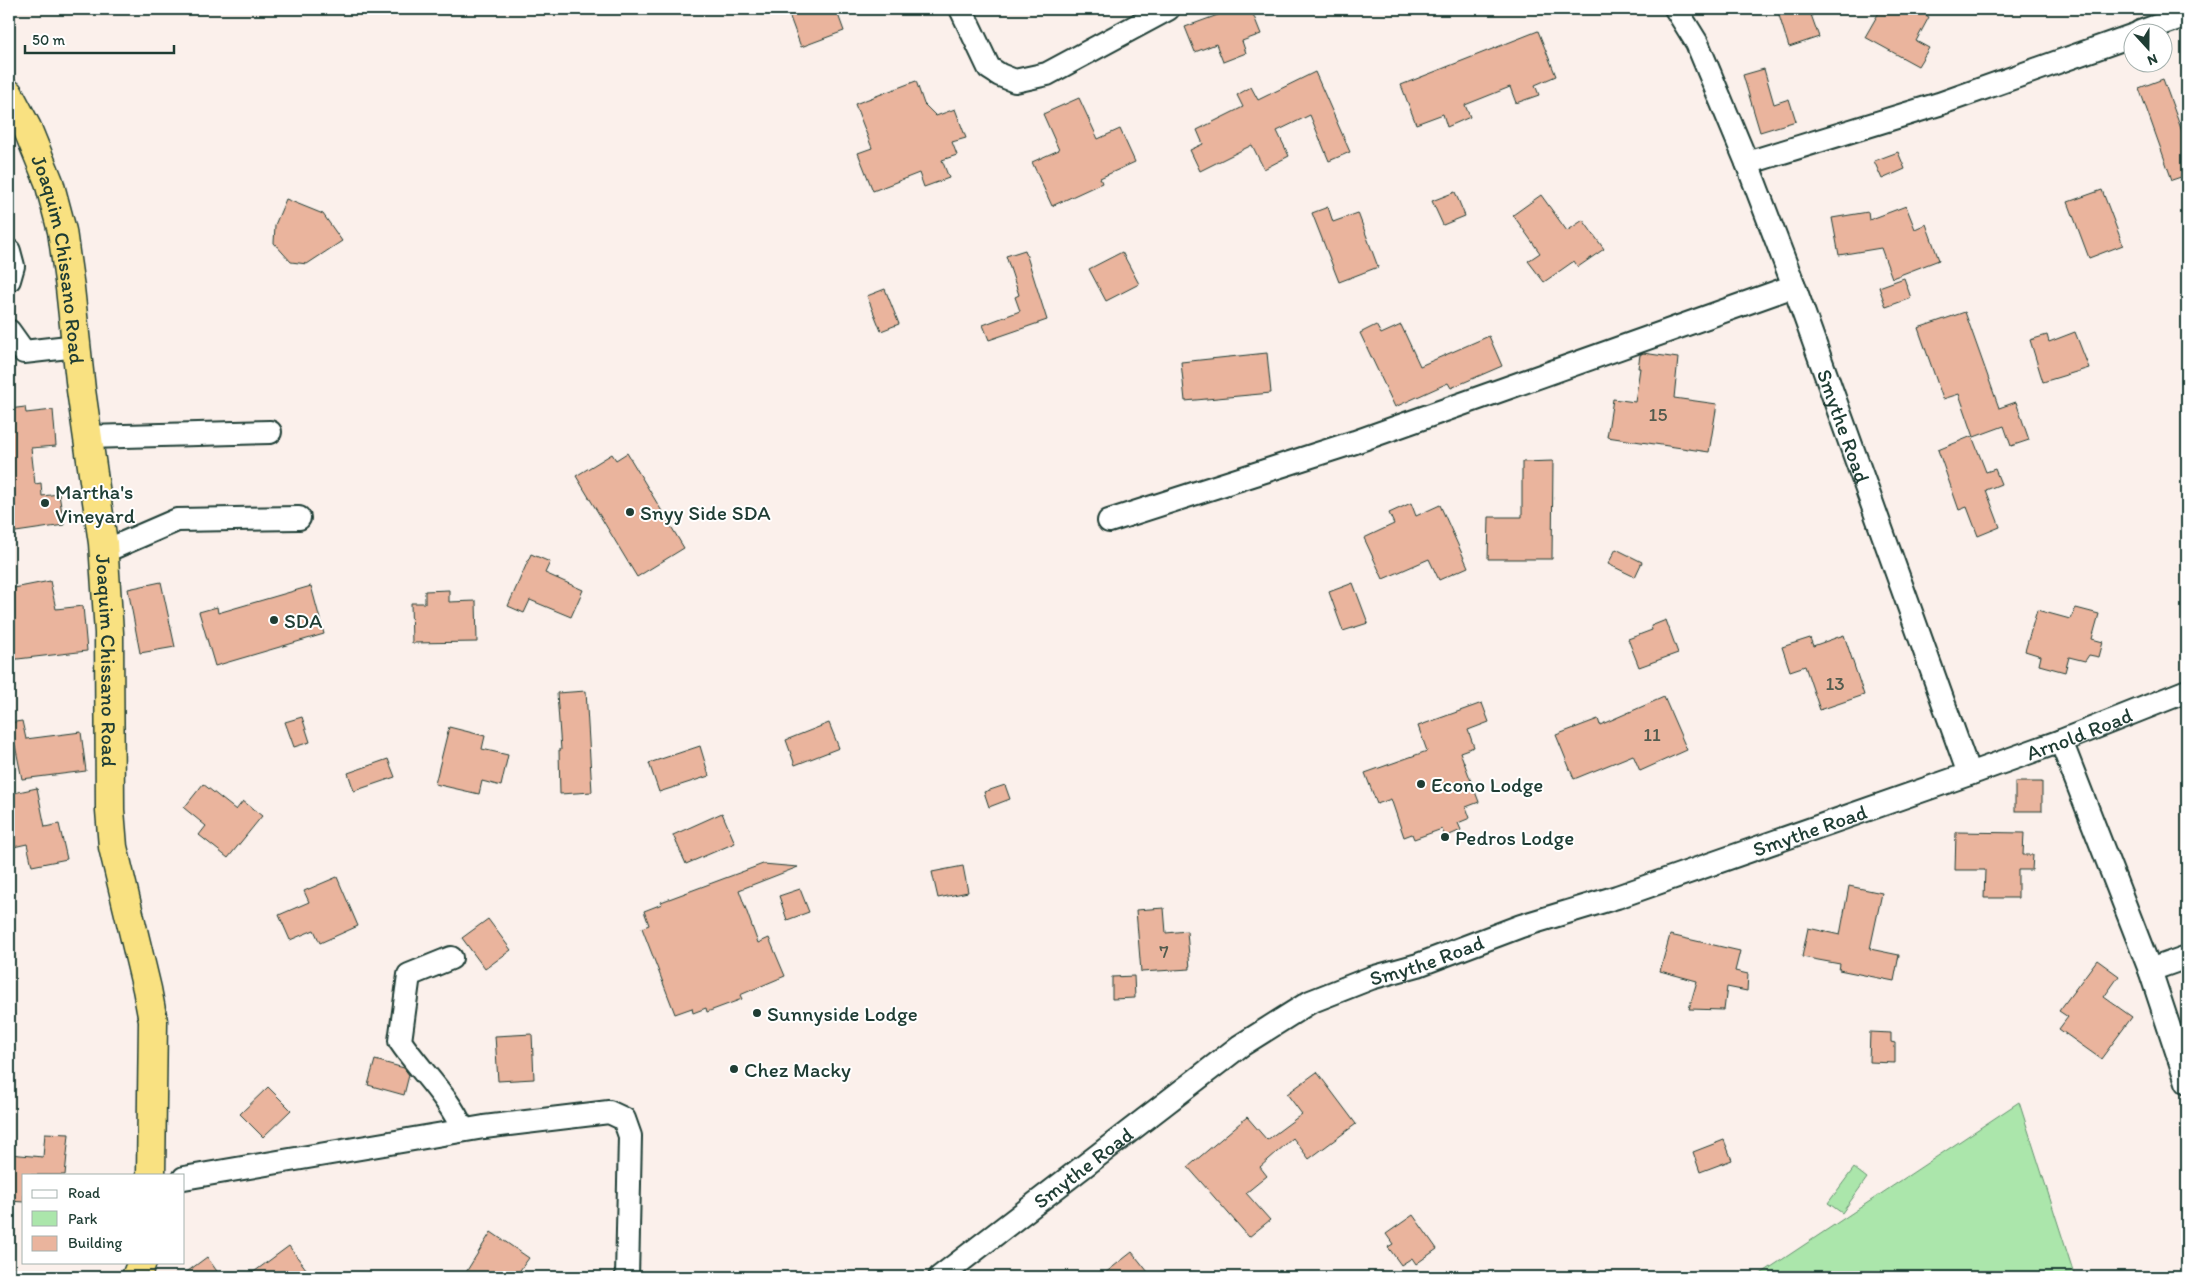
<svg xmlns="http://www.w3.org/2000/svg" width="2196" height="1286" font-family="Itim,sans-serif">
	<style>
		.green { fill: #abe6ab; stroke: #659270 }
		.building { fill: #eab49d; stroke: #1f3d34 }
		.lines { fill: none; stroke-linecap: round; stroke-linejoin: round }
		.minor-casing { stroke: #1f3d34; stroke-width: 26 }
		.trunk-casing { stroke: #1f3d34; stroke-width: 31 }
		.minor { stroke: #fff; stroke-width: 22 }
		.trunk { stroke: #f9e181; stroke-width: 28 }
		.poi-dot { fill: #1f3d34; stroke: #fff; stroke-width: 2 }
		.labels { text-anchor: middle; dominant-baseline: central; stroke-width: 4; stroke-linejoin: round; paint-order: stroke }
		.number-label { font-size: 19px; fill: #525b4e }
		.street-label { font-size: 21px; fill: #1f3d34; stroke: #fff }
		.poi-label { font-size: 21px; fill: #1f3d34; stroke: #fff; text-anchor: start }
	</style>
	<rect width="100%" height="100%" fill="#fbf0eb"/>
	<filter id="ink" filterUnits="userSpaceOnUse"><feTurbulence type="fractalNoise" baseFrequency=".02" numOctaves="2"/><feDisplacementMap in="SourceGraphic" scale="10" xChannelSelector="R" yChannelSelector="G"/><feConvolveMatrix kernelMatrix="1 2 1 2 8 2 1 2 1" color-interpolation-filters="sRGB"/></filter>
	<g filter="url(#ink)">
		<g class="green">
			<path d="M2019 1102 2075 1277H1756Z"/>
			<path d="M1854 1168 1867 1178 1842 1213 1828 1203Z"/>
		</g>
		<g class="building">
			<path d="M787 9H836L844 31 801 47Z"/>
			<path d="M1234 9H1251L1261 34 1242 41 1246 53 1223 62 1216 44 1195 52 1185 27Z"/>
			<path d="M1777 9H1809L1819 37 1789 47Z"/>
			<path d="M1881 9H1915L1929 17 1916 41 1929 48 1918 66 1865 37Z"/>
			<path d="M1538 31 1556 76 1535 85 1539 95 1516 103 1510 87 1465 105 1470 117 1447 127 1443 114 1416 124 1401 85Z"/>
			<path d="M1764 69 1774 104 1789 99 1796 121 1760 132 1743 75Z"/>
			<path d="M1315 72 1350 152 1329 161 1310 115 1277 131 1289 156 1264 169 1252 145 1200 171 1190 150 1203 144 1197 130 1243 107 1237 95 1251 87 1258 100Z"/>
			<path d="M2163 79 2187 145V175L2172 180 2139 88Z"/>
			<path d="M916 81 924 104 936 116 955 109 966 138 952 142 957 155 942 160 949 178 924 187 919 173 873 191 858 153 872 148 855 104Z"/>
			<path d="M1079 98 1098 139 1120 129 1135 162 1100 178 1102 183 1052 206 1032 162 1059 150 1043 114Z"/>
			<path d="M1898 152 1905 169 1882 179 1874 161Z"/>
			<path d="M2102 190 2123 245 2089 258 2068 202Z"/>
			<path d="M1455 192 1465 216 1443 225 1432 201Z"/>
			<path d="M1541 195 1567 231 1583 220 1604 249 1578 267 1574 261 1544 282 1528 261 1540 253 1513 215Z"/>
			<path d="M286 199 323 214 342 241 307 264 291 262 274 243 275 225Z"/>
			<path d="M1906 206 1915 229 1926 224 1939 260 1892 278 1881 248 1839 255 1832 218 1868 212 1869 220Z"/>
			<path d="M1328 207 1333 222 1358 213 1378 267 1339 282 1312 213Z"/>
			<path d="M1025 250 1047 320 989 340 983 325 1020 311 1015 297 1019 295 1006 256Z"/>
			<path d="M1122 252 1139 284 1106 301 1089 269Z"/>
			<path d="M1904 278 1911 298 1886 307 1879 287Z"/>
			<path d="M885 289 899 324 881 331 867 296Z"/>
			<path d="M1965 312 1999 408 2016 402 2029 440 2011 446 2004 426 1974 437 1959 394 1943 399 1918 328Z"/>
			<path d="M1376 325 1381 334 1401 325 1420 366 1489 336 1502 366 1451 388 1448 383 1395 407 1360 333Z"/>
			<path d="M2075 332 2089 368 2043 382 2030 340 2047 335 2049 342Z"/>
			<path d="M1267 353 1271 393 1185 401 1181 362Z"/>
			<path d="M1643 353 1678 358 1674 398 1717 404 1709 452 1607 437 1613 399 1635 402 1640 368H1638L1640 355Z"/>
			<path d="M25 407 26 413 53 410 56 446 31 448 35 484 41 483 42 496 59 494 64 525 9 533V409Z"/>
			<path d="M1972 436 1986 472 1995 469 2001 484 1986 490 2000 527 1978 536 1967 507 1959 510 1938 450Z"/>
			<path d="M627 453 684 548 637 577 576 476 612 454 616 460Z"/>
			<path d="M1553 461 1552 559H1488L1489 517H1522V462Z"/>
			<path d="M1411 503 1416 516 1440 505 1468 567 1439 580 1429 559 1383 579 1364 538 1394 524 1389 513Z"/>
			<path d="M1616 549 1642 562 1635 577 1608 564Z"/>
			<path d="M531 554 550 562 545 573 583 590 571 617 530 600 524 613 508 606Z"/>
			<path d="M50 581 56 609 83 606 87 651 9 660V589Z"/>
			<path d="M161 582 175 647 140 653 128 589Z"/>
			<path d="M1353 583 1368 623 1343 631 1329 592Z"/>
			<path d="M311 586 324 634 215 666 199 612 217 607 218 613Z"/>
			<path d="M449 590V602L476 601 477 642 412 643 411 603H425V591Z"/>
			<path d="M2076 608 2099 614 2092 639 2103 642 2099 657 2089 655 2085 661 2069 657 2065 672 2039 665 2041 656 2025 651 2037 610 2070 619Z"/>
			<path d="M1666 620 1678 653 1639 667 1628 639 1652 630 1651 626Z"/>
			<path d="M1844 635 1864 695 1820 710 1805 666 1790 671 1782 647 1810 638 1813 646Z"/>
			<path d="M586 691 592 792 560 794 559 750H561L557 693Z"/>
			<path d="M1664 697 1687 750 1640 771 1633 755 1574 779 1556 735 1598 719 1600 725Z"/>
			<path d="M1482 703 1489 722 1468 730 1474 747 1460 752 1479 802 1466 807 1470 818 1458 823 1461 830 1445 837 1442 829 1414 839 1412 834 1404 837 1391 799 1377 804 1365 773 1427 751 1418 726Z"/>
			<path d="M302 717 310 742 294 747 285 722Z"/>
			<path d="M22 721 26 739 81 732 86 771 22 779 15 745 9 746V723Z"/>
			<path d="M829 723 839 748 795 765 786 740Z"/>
			<path d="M449 727 485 736 482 749 508 755 501 786 482 781 479 794 435 784Z"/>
			<path d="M700 746 709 776 659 792 649 763Z"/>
			<path d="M388 759 395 777 354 791 348 773Z"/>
			<rect x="2015" y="782" width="27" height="29"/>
			<path d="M203 784 236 810 243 801 262 816 228 858 199 835 206 826 184 808Z"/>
			<path d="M1005 785 1010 799 989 807 984 792Z"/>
			<path d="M37 788 45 827 59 824 67 859 32 866 27 844 9 848V794Z"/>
			<path d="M722 813 735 843 686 864 673 835Z"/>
			<path d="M1956 832 2024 833 2023 855H2033L2032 870H2018V898H1984L1985 870H1955Z"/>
			<path d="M763 864 798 867 739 890 758 943 769 938 785 976 740 995 742 999 707 1012 706 1008 693 1013 692 1008 675 1014 642 928 649 925 644 911 662 904 661 902Z"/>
			<path d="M963 866 968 892 938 898 932 872Z"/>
			<path d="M337 877 358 926 320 943 314 930 290 940 279 915 309 902 304 891Z"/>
			<path d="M1849 886 1882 893 1870 949 1899 955 1894 981 1839 970 1840 964 1802 957 1808 928 1840 935Z"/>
			<path d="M800 889 809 912 787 920 779 896Z"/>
			<path d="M1164 908 1166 933 1187 931 1190 969 1141 972 1136 910Z"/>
			<path d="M488 919 511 950 485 969 462 938Z"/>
			<path d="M1670 935 1740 951 1735 971 1748 974 1747 991 1727 987 1724 1010 1689 1009 1697 981 1660 971Z"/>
			<path d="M2097 960 2119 976 2104 997 2132 1017 2101 1059 2059 1029 2068 1017 2059 1011Z"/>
			<path d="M1134 976 1135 998 1112 999V977Z"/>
			<path d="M1870 1032 1891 1033V1042L1895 1043V1063L1869 1062Z"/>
			<path d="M532 1034 534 1079 498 1081 495 1036Z"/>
			<path d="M375 1060 404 1068 409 1075 404 1095 368 1085Z"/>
			<path d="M1317 1072 1356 1124 1309 1159 1293 1138 1260 1167 1267 1176 1246 1193 1270 1220 1249 1237 1188 1167 1247 1117 1267 1140 1302 1114 1287 1094Z"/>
			<path d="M268 1087 291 1110 263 1137 240 1114Z"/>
			<path d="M45 1133 69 1134 65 1175H24V1202L9 1201V1154L43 1157Z"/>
			<path d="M1724 1140 1732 1160 1700 1172 1693 1152Z"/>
			<path d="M1413 1215 1437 1249 1416 1264 1412 1258 1401 1265 1388 1247 1393 1244 1386 1234Z"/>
			<path d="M491 1232 529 1258 515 1277H463Z"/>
			<path d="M289 1246 312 1277H247Z"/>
			<path d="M1132 1252 1152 1277H1100Z"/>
			<path d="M207 1257 221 1277H180Z"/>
		</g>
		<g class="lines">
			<g class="minor-casing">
				<g id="minor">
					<path d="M961 9 989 68 1000 75 1015 81 1047 74 1168 9"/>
					<path id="s1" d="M1676 9 1697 43 1747 163 1794 286 1969 774"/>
					<path d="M2140 32 2187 15"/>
					<path d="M1747 163 1939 104 2134 35"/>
					<path d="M9 251 13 266 9 280"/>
					<path d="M9 331 24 352 77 346"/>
					<path d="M88 437 270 432"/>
					<path d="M1109 521 1355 442 1794 286"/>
					<path d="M103 552 177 520 299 518"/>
					<path d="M2061 741 2150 970 2187 1082"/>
					<path d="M451 958 409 975 400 1041C420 1071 449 1097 463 1130"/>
					<path d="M2150 970 2187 957"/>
					<path d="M184 1178 484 1127 609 1112 624 1119 630 1136 627 1277"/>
					<path id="s2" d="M940 1277 1240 1046 1310 1002 1371 978 1418 965 1521 926 1617 897 1969 774 2061 741 2187 691"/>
				</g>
			</g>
			<g class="trunk-casing">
				<g id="trunk">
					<path id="s3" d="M9 94 27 128 49 182 62 231 70 288 81 390 103 543 109 633 110 810 113 847 147 989 153 1021 151 1175"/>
					<path d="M136 1277 142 1262"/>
				</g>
			</g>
			<use href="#minor" class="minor"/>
			<use href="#trunk" class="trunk"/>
		</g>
	</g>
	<g class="poi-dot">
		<circle cx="45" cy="503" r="5"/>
		<circle cx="630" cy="512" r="5"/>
		<circle cx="274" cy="620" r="5"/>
		<circle cx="1421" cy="784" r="5"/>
		<circle cx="1445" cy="837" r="5"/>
		<circle cx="757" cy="1013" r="5"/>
		<circle cx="734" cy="1069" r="5"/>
	</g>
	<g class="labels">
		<g class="number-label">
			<text x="1658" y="414">15</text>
			<text x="1835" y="683">13</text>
			<text x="1652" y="734">11</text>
			<text x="1164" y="951">7</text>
		</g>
		<g class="street-label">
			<text stroke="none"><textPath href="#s3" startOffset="175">Joaquim Chissano Road</textPath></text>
			<text stroke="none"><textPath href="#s1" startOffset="450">Smythe Road</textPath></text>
			<text stroke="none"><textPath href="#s3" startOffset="580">Joaquim Chissano Road</textPath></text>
			<text stroke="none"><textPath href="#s2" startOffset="1276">Arnold Road</textPath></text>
			<text stroke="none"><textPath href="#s2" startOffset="990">Smythe Road</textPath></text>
			<text stroke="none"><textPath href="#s2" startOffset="585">Smythe Road</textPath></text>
			<text stroke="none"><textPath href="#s2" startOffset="180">Smythe Road</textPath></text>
		</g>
		<g class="poi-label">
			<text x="55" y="491">Martha's<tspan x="55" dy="24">Vineyard</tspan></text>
			<text x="640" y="512">Snyy Side SDA</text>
			<text x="284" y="620">SDA</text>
			<text x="1431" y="784">Econo Lodge</text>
			<text x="1455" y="837">Pedros Lodge</text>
			<text x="767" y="1013">Sunnyside Lodge</text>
			<text x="744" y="1069">Chez Macky</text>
		</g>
	</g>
	<rect width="2196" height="1286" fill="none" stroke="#fff" stroke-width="30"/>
	<rect x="15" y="15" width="2166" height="1256" fill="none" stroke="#1f3d34" stroke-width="2" filter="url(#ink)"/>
	<rect x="22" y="1174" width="162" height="90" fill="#ffffff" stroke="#a5b1ae"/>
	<rect x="32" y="1190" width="25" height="8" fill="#ffffff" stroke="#a5b1ae"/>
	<text x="68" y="1198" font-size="15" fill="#1f3d34">Road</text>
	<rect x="32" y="1211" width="25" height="15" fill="#abe6ab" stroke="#a5b1ae"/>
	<text x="68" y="1224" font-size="15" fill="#1f3d34">Park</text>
	<rect x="32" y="1236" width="25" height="15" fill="#eab49d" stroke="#a5b1ae"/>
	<text x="68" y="1248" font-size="15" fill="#1f3d34">Building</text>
	<g transform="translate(2148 48) rotate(159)"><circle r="24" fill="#ffffff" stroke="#a5b1ae"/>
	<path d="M0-4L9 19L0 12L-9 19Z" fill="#1f3d34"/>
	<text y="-8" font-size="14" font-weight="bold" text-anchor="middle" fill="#1f3d34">N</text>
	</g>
	<path d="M25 45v8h149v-8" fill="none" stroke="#1f3d34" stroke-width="2.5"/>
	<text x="32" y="45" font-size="15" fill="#1f3d34" stroke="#ffffff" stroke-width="4" paint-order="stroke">50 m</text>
</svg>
